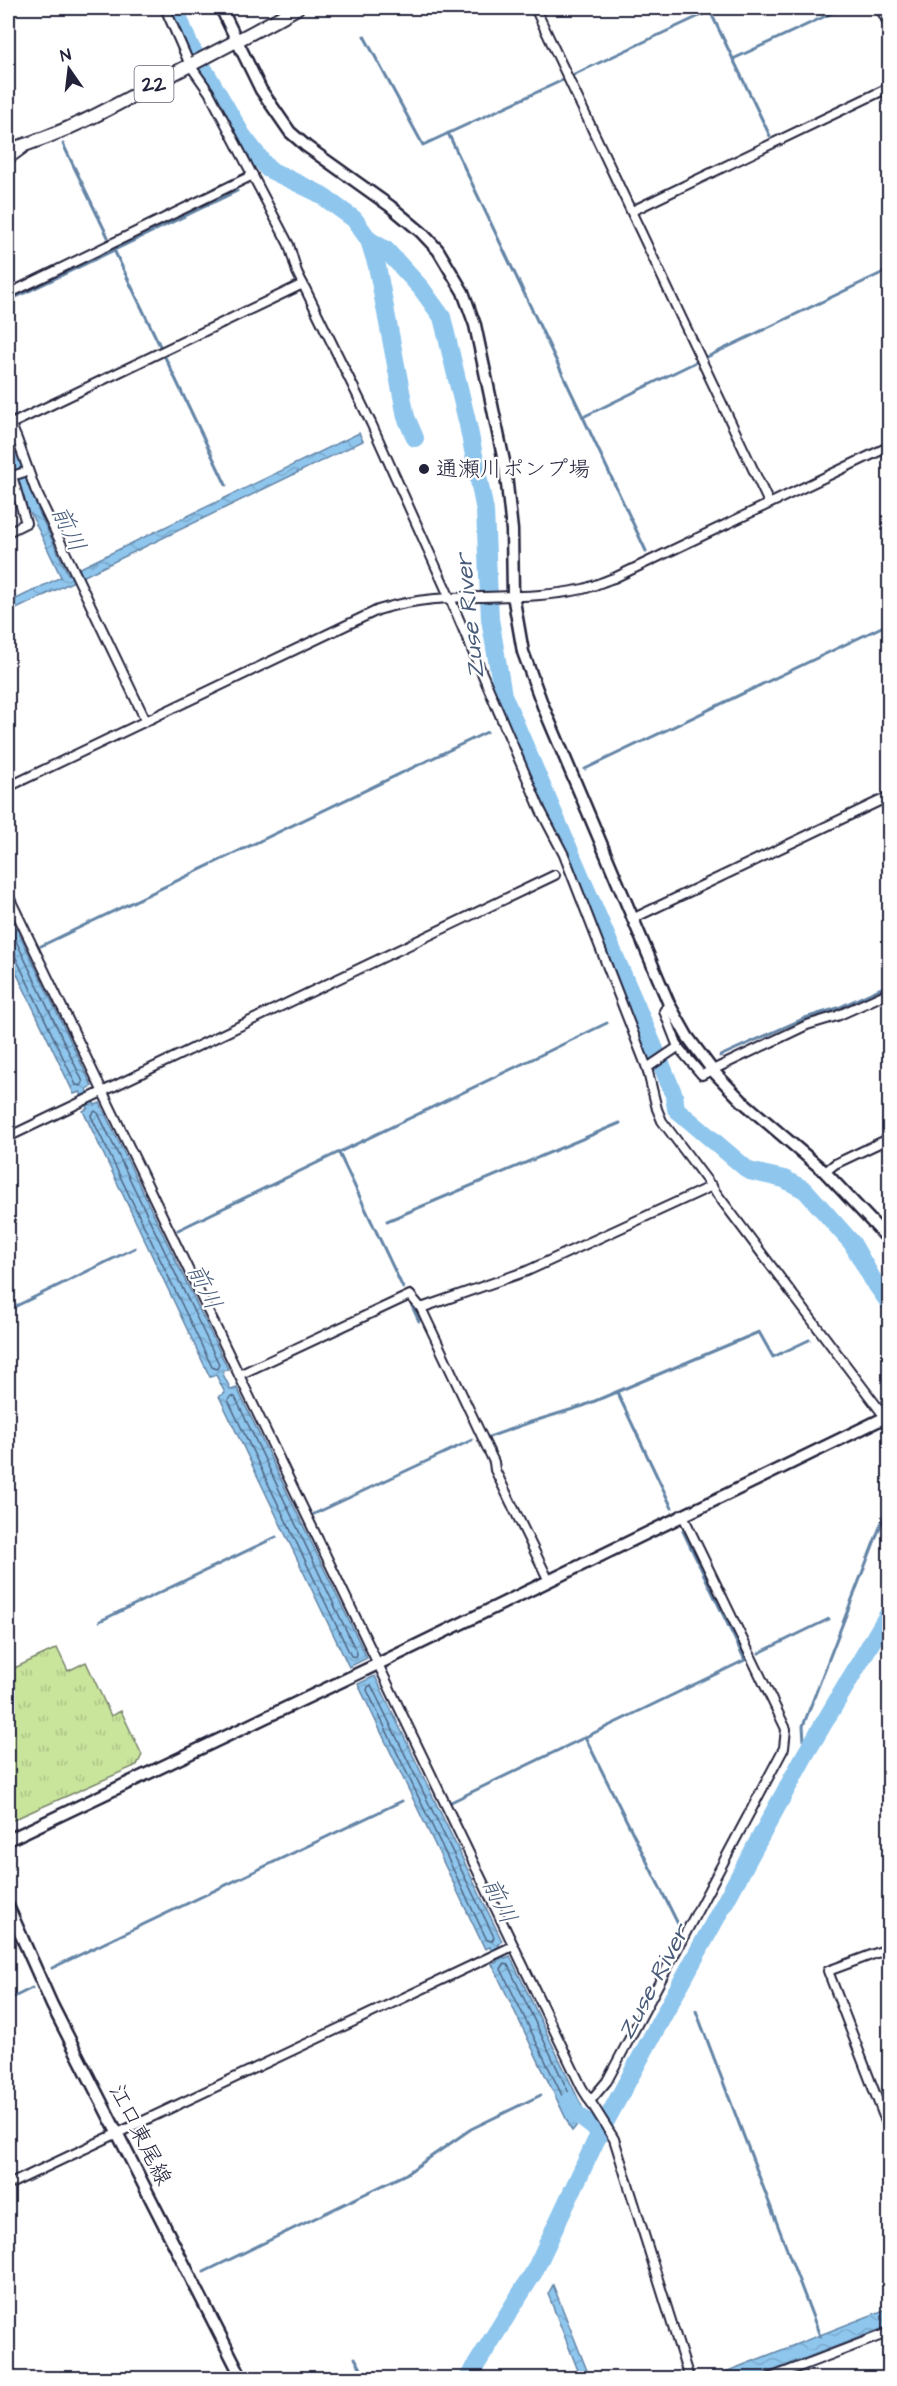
<svg xmlns="http://www.w3.org/2000/svg" width="897" height="2386" font-family="'Architects Daughter','Klee One',sans-serif">
	<style>
		.park { fill: url(#park-tufts); stroke: #76836b; stroke-width: 1.5 }
		.water { fill: url(#water-waves); stroke: #6384a6; stroke-width: 1.5 }
		.lines { fill: none; stroke-linecap: round; stroke-linejoin: round }
		.shore { stroke: #4e6482; stroke-width: 1.5 }
		.stream { stroke: #6384a6; stroke-width: 3 }
		.river { stroke: #8fc6ed; stroke-width: 18 }
		.street-casing { stroke: #22223b; stroke-width: 12 }
		.secondary-casing { stroke: #22223b; stroke-width: 15 }
		.primary-casing { stroke: #22223b; stroke-width: 16 }
		.street { stroke: #fff; stroke-width: 8 }
		.secondary { stroke: #fff; stroke-width: 10 }
		.primary { stroke: #fff; stroke-width: 12 }
		.poi-dot { fill: #22223b; stroke: #fff; stroke-width: 2 }
		.labels { text-anchor: middle; dominant-baseline: central; stroke-width: 4.5; stroke-linejoin: round; paint-order: stroke }
		.shield { fill: #fff; stroke: #646476; stroke-width: 1.5 }
		.shield-label { font-size: 21px; font-weight: bold; fill: #22223b }
		.poi-label { font-size: 22px; fill: #22223b; stroke: #fff; text-anchor: start }
		.street-label { font-size: 22px; fill: #22223b; stroke: #fff }
		.water-label { font-size: 24px; font-style: italic; fill: #485b79; stroke: #fff }
	</style>
	<defs>
		<pattern id="park-tufts" width="24" height="20" patternUnits="userSpaceOnUse" patternTransform="scale(1.5)"><rect width="24" height="20" fill="#c9e49b"/><path d="M3 7l-1-3M5 7V3M7 7l1-3M15 17l-1-3M17 17v-4M19 17l1-3" fill="none" stroke="#acc386"/></pattern>
		<pattern id="water-waves" width="16" height="10" patternUnits="userSpaceOnUse" patternTransform="scale(1.5)"><rect width="16" height="10" fill="#8fc6ed"/><path d="M0 5q4-4 8 0t8 0" fill="none" stroke="#7baacc"/></pattern>
	</defs>
	<rect width="100%" height="100%" fill="#fff"/>
	<filter id="ink" filterUnits="userSpaceOnUse"><feTurbulence type="fractalNoise" baseFrequency=".0167" numOctaves="2"/><feDisplacementMap in="SourceGraphic" scale="12" xChannelSelector="R" yChannelSelector="G"/><feConvolveMatrix kernelMatrix="1 2 1 2 8 2 1 2 1" color-interpolation-filters="sRGB"/></filter>
	<g filter="url(#ink)">
		<path class="park" d="M57 1648 68 1671 86 1662 111 1716 121 1711 142 1755 137 1765 8 1822V1671Z"/>
		<g class="water">
			<path d="M359 433 363 441 8 613V603L61 577 31 514 20 481 24 480 68 574Z"/>
			<path d="M8 910 92 1086 87 1089 95 1105 100 1103 228 1369 222 1372 231 1390 237 1388 367 1658 349 1667 219 1396 225 1393 216 1375 210 1377 83 1111 88 1108 80 1092 74 1094 8 955Z"/>
			<path d="M375 1676 502 1941 498 1944 505 1958 510 1956 584 2111 582 2119 572 2131 492 1964 497 1962 490 1947 485 1949 358 1684Z"/>
			<path d="M553 2285 590 2378H581L548 2294Z"/>
			<path d="M889 2308V2326L754 2378H710Z"/>
		</g>
		<g class="lines">
			<g class="shore">
				<path d="M8 924 83 1082 81 1086 76 1085 16 958 8 954"/>
				<path d="M95 1111 98 1113 219 1364 217 1369 212 1367 91 1116Z"/>
				<path d="M231 1396 235 1397 357 1653 356 1657 351 1656 228 1400Z"/>
				<path d="M371 1685 494 1937 492 1941 487 1940 367 1690 368 1687Z"/>
				<path d="M504 1964 508 1965 577 2110 575 2116 571 2114 501 1969Z"/>
			</g>
			<g class="stream">
				<path d="M364 36 423 145 563 80"/>
				<path d="M733 59 843 8"/>
				<path d="M573 75 710 11 770 136"/>
				<path d="M448 133 583 417 696 362"/>
				<path d="M63 144 108 237"/>
				<path d="M114 250 160 346"/>
				<path d="M8 301 237 191"/>
				<path d="M165 357 226 485"/>
				<path d="M707 357 890 269"/>
				<path d="M583 417 646 551"/>
				<path d="M585 769 890 623"/>
				<path d="M41 946 487 732"/>
				<path d="M720 1056 805 1018 838 1008 890 984"/>
				<path d="M339 1153 403 1288"/>
				<path d="M387 1221 620 1123"/>
				<path d="M178 1230 607 1023"/>
				<path d="M411 1304 419 1321"/>
				<path d="M8 1310 135 1248"/>
				<path d="M617 1392 672 1508"/>
				<path d="M489 1437 531 1422 583 1406 759 1332 773 1357 809 1340"/>
				<path d="M314 1514 472 1440"/>
				<path d="M889 1613H890"/>
				<path d="M100 1621 276 1537"/>
				<path d="M759 1653 829 1619"/>
				<path d="M585 1737 679 1926"/>
				<path d="M805 1755 803 1726 890 1501"/>
				<path d="M451 1802 745 1660 683 1531"/>
				<path d="M52 1968 402 1801"/>
				<path d="M8 2000 32 1988"/>
				<path d="M696 2011 820 2336"/>
				<path d="M204 2272 406 2174 471 2129 541 2095"/>
				<path d="M355 2358 366 2378"/>
			</g>
			<g class="river">
				<path d="M175 8 189 44 209 78 242 135 268 169 318 193 354 219 369 240 386 250 421 288 442 317 468 425 485 511 490 619 503 695 662 1066 674 1095 676 1109 749 1171 784 1179 805 1190 852 1243 873 1280 890 1304"/>
				<path d="M369 240 377 266 406 417 415 438"/>
				<path d="M8 438 30 504"/>
				<path d="M569 2101 574 2112 600 2132"/>
				<path d="M468 2378 534 2272 600 2132 805 1755 890 1611"/>
			</g>
			<g class="street-casing">
				<g id="street">
					<path d="M165 8 190 65 209 92 289 245 297 272 371 423 449 596 541 811 564 855 647 1068 657 1109 662 1121 885 1417"/>
					<path d="M535 8 769 503"/>
					<path d="M880 8 890 27"/>
					<path d="M8 160 23 149"/>
					<path d="M632 211 890 87"/>
					<path d="M8 294 253 175"/>
					<path d="M8 418 17 439 35 489 146 721"/>
					<path d="M11 424 303 284"/>
					<path d="M8 532 26 523 12 476 28 471"/>
					<path d="M8 787 378 610C447 588 515 604 583 589 594 586 604 581 614 578L890 446"/>
					<path d="M8 895 582 2088 614 2139 689 2378"/>
					<path d="M632 919 890 796"/>
					<path d="M669 1004 664 1011 678 1047"/>
					<path d="M647 1068 678 1047 702 1075 807 1025 837 1016 890 992"/>
					<path d="M8 1137 555 875"/>
					<path d="M825 1172 835 1164 890 1138"/>
					<path d="M421 1308 527 1271 712 1186"/>
					<path d="M239 1375 410 1295 421 1308 494 1462 495 1470 548 1579"/>
					<path d="M890 1948 828 1971 890 2132"/>
					<path d="M590 2101 607 2081 784 1748 786 1729 682 1514"/>
					<path d="M8 2185 513 1946"/>
					<path d="M227 2378 239 2373"/>
					<path d="M770 2378 890 2332"/>
				</g>
			</g>
			<g class="secondary-casing">
				<g id="secondary">
					<path d="M221 8 261 90 290 132 306 146 390 206 421 232 438 250 463 292 475 325 505 466 512 530 513 595 523 652 543 706 669 1004 687 1036 713 1071 742 1101 825 1172 890 1241"/>
					<path d="M8 1840 378 1664 890 1415"/>
					<path d="M8 1906 52 2005 242 2378"/>
				</g>
			</g>
			<g class="primary-casing">
				<path id="primary" d="M8 150C66 134 118 104 171 75 213 53 255 32 297 8"/>
			</g>
			<use href="#street" class="street"/>
			<use href="#secondary" class="secondary"/>
			<use href="#primary" class="primary"/>
		</g>
	</g>
	<circle class="poi-dot" cx="424" cy="469" r="6"/>
	<g class="labels">
		<rect class="shield" x="134.5" y="66" width="39" height="36" rx="4.5"/>
		<g class="shield-label">
			<text x="154" y="84">22</text>
		</g>
		<g class="poi-label">
			<text x="436" y="469">通瀬川ポンプ場</text>
		</g>
		<g class="street-label">
			<text transform="translate(140 2135) rotate(63)">江口東尾線</text>
		</g>
		<g class="water-label">
			<text transform="translate(68 529) rotate(65)">前川</text>
			<text transform="translate(470 616) rotate(-96)">Zuse River</text>
			<text transform="translate(204 1287) rotate(64)">前川</text>
			<text transform="translate(499 1901) rotate(64)">前川</text>
			<text transform="translate(654 1982) rotate(-62)">Zuse River</text>
		</g>
	</g>
	<rect width="897" height="2386" fill="none" stroke="#fff" stroke-width="30"/>
	<rect x="15" y="15" width="867" height="2356" fill="none" stroke="#22223b" stroke-width="2" filter="url(#ink)"/>
	<g transform="translate(69 69) rotate(346)" stroke="#ffffff" stroke-width="4.5" paint-order="stroke">
	<path d="M0-4.5L10 22L0 15L-10 22Z" fill="#22223b"/>
	<text y="-9" font-size="16" font-weight="bold" text-anchor="middle" fill="#22223b">N</text>
	</g>
</svg>
